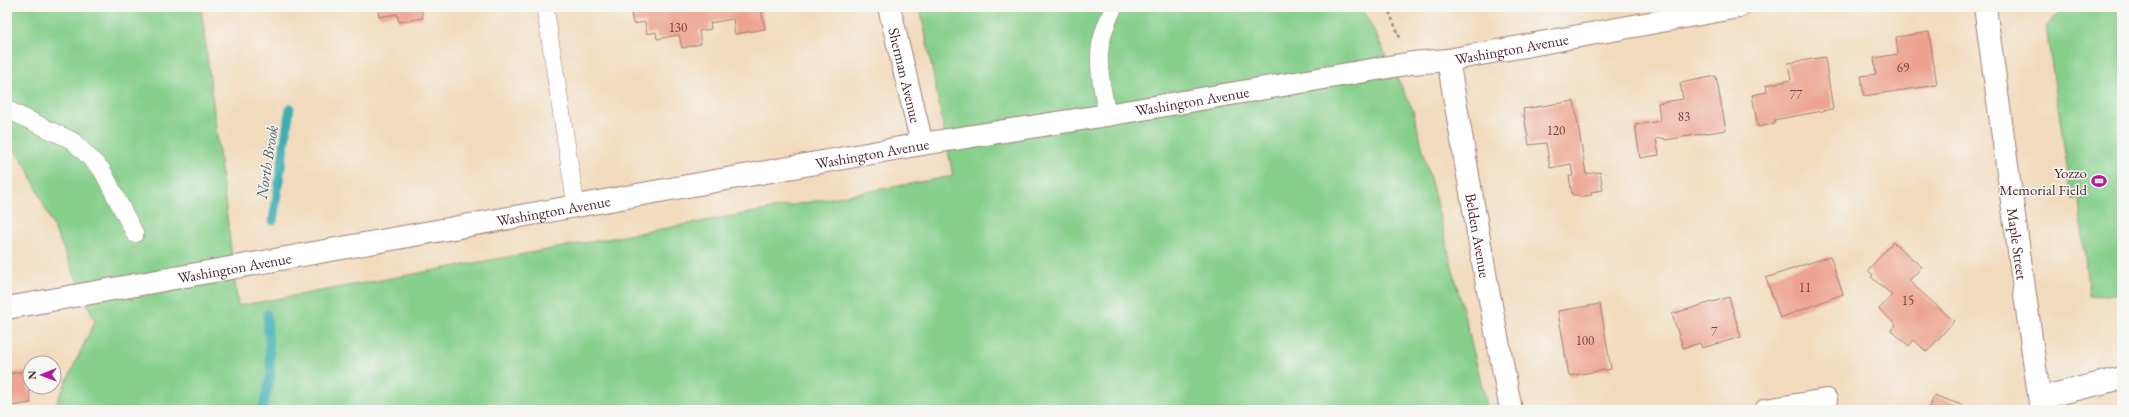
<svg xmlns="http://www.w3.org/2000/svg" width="2129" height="417" font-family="'EB Garamond',serif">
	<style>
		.green { fill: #86cf8b; stroke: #68775b }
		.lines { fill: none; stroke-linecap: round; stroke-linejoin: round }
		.stream { stroke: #3badb3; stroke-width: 9 }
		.building { fill: #eda38f }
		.lane-casing { stroke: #9e7d74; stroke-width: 18 }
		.street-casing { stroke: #9e7d74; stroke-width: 24 }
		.path { stroke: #9e7d74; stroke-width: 2.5; stroke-dasharray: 3 3; stroke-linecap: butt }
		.lane { stroke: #fff; stroke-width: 17 }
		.street { stroke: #fff; stroke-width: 22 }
		.labels { text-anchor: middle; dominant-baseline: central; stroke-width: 3; stroke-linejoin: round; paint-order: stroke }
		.number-label { font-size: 13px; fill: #734044 }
		.street-label { font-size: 15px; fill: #4a1f2b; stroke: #f6f6f2 }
		.poi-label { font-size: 15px; fill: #4a1f2b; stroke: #f6f6f2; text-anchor: end }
		.water-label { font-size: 16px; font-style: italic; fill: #445861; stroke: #f6f6f2 }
	</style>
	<rect width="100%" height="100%" fill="#f6f6f2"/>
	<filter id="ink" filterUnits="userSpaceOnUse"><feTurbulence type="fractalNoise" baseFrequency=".025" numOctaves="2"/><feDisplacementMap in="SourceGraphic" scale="8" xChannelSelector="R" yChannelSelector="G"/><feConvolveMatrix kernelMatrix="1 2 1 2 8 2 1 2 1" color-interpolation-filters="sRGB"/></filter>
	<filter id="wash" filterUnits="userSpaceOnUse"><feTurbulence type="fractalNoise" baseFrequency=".012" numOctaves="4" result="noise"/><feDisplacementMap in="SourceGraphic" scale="16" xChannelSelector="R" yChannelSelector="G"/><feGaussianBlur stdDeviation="0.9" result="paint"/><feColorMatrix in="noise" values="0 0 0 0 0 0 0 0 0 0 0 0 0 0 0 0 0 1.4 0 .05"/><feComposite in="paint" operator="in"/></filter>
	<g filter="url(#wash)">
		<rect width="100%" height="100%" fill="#f2dbbd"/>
		<g class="green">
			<path d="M7 7H201L238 306 953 176 920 7H1362L1413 110 1488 410H53L95 321 28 169 7 139Z"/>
			<path d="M2065 7H2122V293L2089 297 2079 199H2072L2046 27Z"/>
		</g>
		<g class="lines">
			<g class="stream">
				<path d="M273 221 290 108"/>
				<path d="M262 410 271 375 267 314"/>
			</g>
		</g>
		<g id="blocks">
			<g class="building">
				<path d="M377 7H428V8L421 9 423 18 399 22 397 14 379 17Z"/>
				<path d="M630 7H761L765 29 735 34 733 19 710 23 711 29 699 31 701 44 682 48 679 35 657 39 656 32 647 34 645 22 633 24Z"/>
				<path d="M1929 32 1937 85 1864 96 1861 76 1876 74 1874 58 1898 54 1896 37Z"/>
				<path d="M1825 57 1833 109 1774 120 1775 124 1758 127 1752 95 1767 92 1766 85 1791 80 1788 63Z"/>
				<path d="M1716 76 1726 130 1665 140 1664 138 1656 139 1659 155 1640 158 1635 125 1660 121 1658 103 1683 99 1680 83Z"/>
				<path d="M1574 101 1586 174 1600 172 1603 190 1591 192 1592 195 1580 197 1579 195H1572L1569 176H1573L1571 164 1550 168 1546 143 1529 145 1523 109Z"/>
				<path d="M1893 242 1922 267 1909 281 1954 321 1927 352 1914 340 1909 346 1891 330 1896 325 1879 309 1892 295 1871 277 1873 275 1868 270Z"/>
				<path d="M1830 256 1843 294 1780 318 1766 278Z"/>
				<path d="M1729 297 1741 337 1702 348 1700 343 1683 348 1672 314Z"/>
				<path d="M1600 304 1611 369 1569 376 1558 311Z"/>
				<path d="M26 371 31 403 12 406 13 410H7V374Z"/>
				<path d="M1934 395 1970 408 1969 410H1929Z"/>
			</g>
		</g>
	</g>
	<g filter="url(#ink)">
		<use href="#blocks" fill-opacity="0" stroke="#9e7d74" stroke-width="1"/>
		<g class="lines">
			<g class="lane-casing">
				<g id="lane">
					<path d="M545 7 576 206"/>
					<path d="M7 108 12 112 73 141 102 170 135 234"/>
					<path d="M1107 115C1099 69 1092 50 1114 7"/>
				</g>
			</g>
			<g class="street-casing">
				<g id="street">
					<path id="s1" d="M889 7 922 144"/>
					<path id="s2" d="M1985 7 2041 410"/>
					<path id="s3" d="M1448 60 1486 279 1511 410"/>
					<path id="s4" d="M7 308 922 144 1107 115 1412 63 1448 60 1738 7"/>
					<path d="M2040 398 2122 378"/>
					<path d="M1766 410 1826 400"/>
				</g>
			</g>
			<path class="path" d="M1387 7 1400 38"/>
			<use href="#lane" class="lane"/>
			<use href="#street" class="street"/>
		</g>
	</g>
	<defs>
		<g id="stadium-bare" transform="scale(1.2)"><path d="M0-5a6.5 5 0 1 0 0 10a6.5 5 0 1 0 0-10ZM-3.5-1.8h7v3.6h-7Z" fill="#b5179e" stroke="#f6f6f2" stroke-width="2.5" paint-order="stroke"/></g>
	</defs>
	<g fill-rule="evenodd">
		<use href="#stadium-bare" x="2099" y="181"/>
	</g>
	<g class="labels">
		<g class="number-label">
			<text x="678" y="27">130</text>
			<text x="1903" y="67">69</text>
			<text x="1796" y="94">77</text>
			<text x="1684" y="116">83</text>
			<text x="1556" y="130">120</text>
			<text x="1805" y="287">11</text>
			<text x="1908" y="300">15</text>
			<text x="1714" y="331">7</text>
			<text x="1585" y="340">100</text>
		</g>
		<g class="street-label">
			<text stroke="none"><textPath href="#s4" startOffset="1527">Washington Avenue</textPath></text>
			<text stroke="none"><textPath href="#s1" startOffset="70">Sherman Avenue</textPath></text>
			<text stroke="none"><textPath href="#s4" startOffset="1203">Washington Avenue</textPath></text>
			<text stroke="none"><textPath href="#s4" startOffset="879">Washington Avenue</textPath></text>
			<text stroke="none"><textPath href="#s4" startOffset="555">Washington Avenue</textPath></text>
			<text stroke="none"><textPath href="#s3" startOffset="178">Belden Avenue</textPath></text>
			<text stroke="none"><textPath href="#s2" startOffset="239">Maple Street</textPath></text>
			<text stroke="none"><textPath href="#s4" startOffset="231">Washington Avenue</textPath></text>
		</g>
		<g class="poi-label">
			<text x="2087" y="172">Yozzo<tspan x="2087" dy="17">Memorial Field</tspan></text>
		</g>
		<g class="water-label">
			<text transform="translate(267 162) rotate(-81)">North Brook</text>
		</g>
	</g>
	<rect width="2129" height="417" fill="none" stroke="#f6f6f2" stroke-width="24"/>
	<g transform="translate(42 375) rotate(269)"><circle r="19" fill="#f6f6f2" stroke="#b1a0a2"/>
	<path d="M0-3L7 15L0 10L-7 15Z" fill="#b5179e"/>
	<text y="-6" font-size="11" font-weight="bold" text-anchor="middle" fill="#4a1f2b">N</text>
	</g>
</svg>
